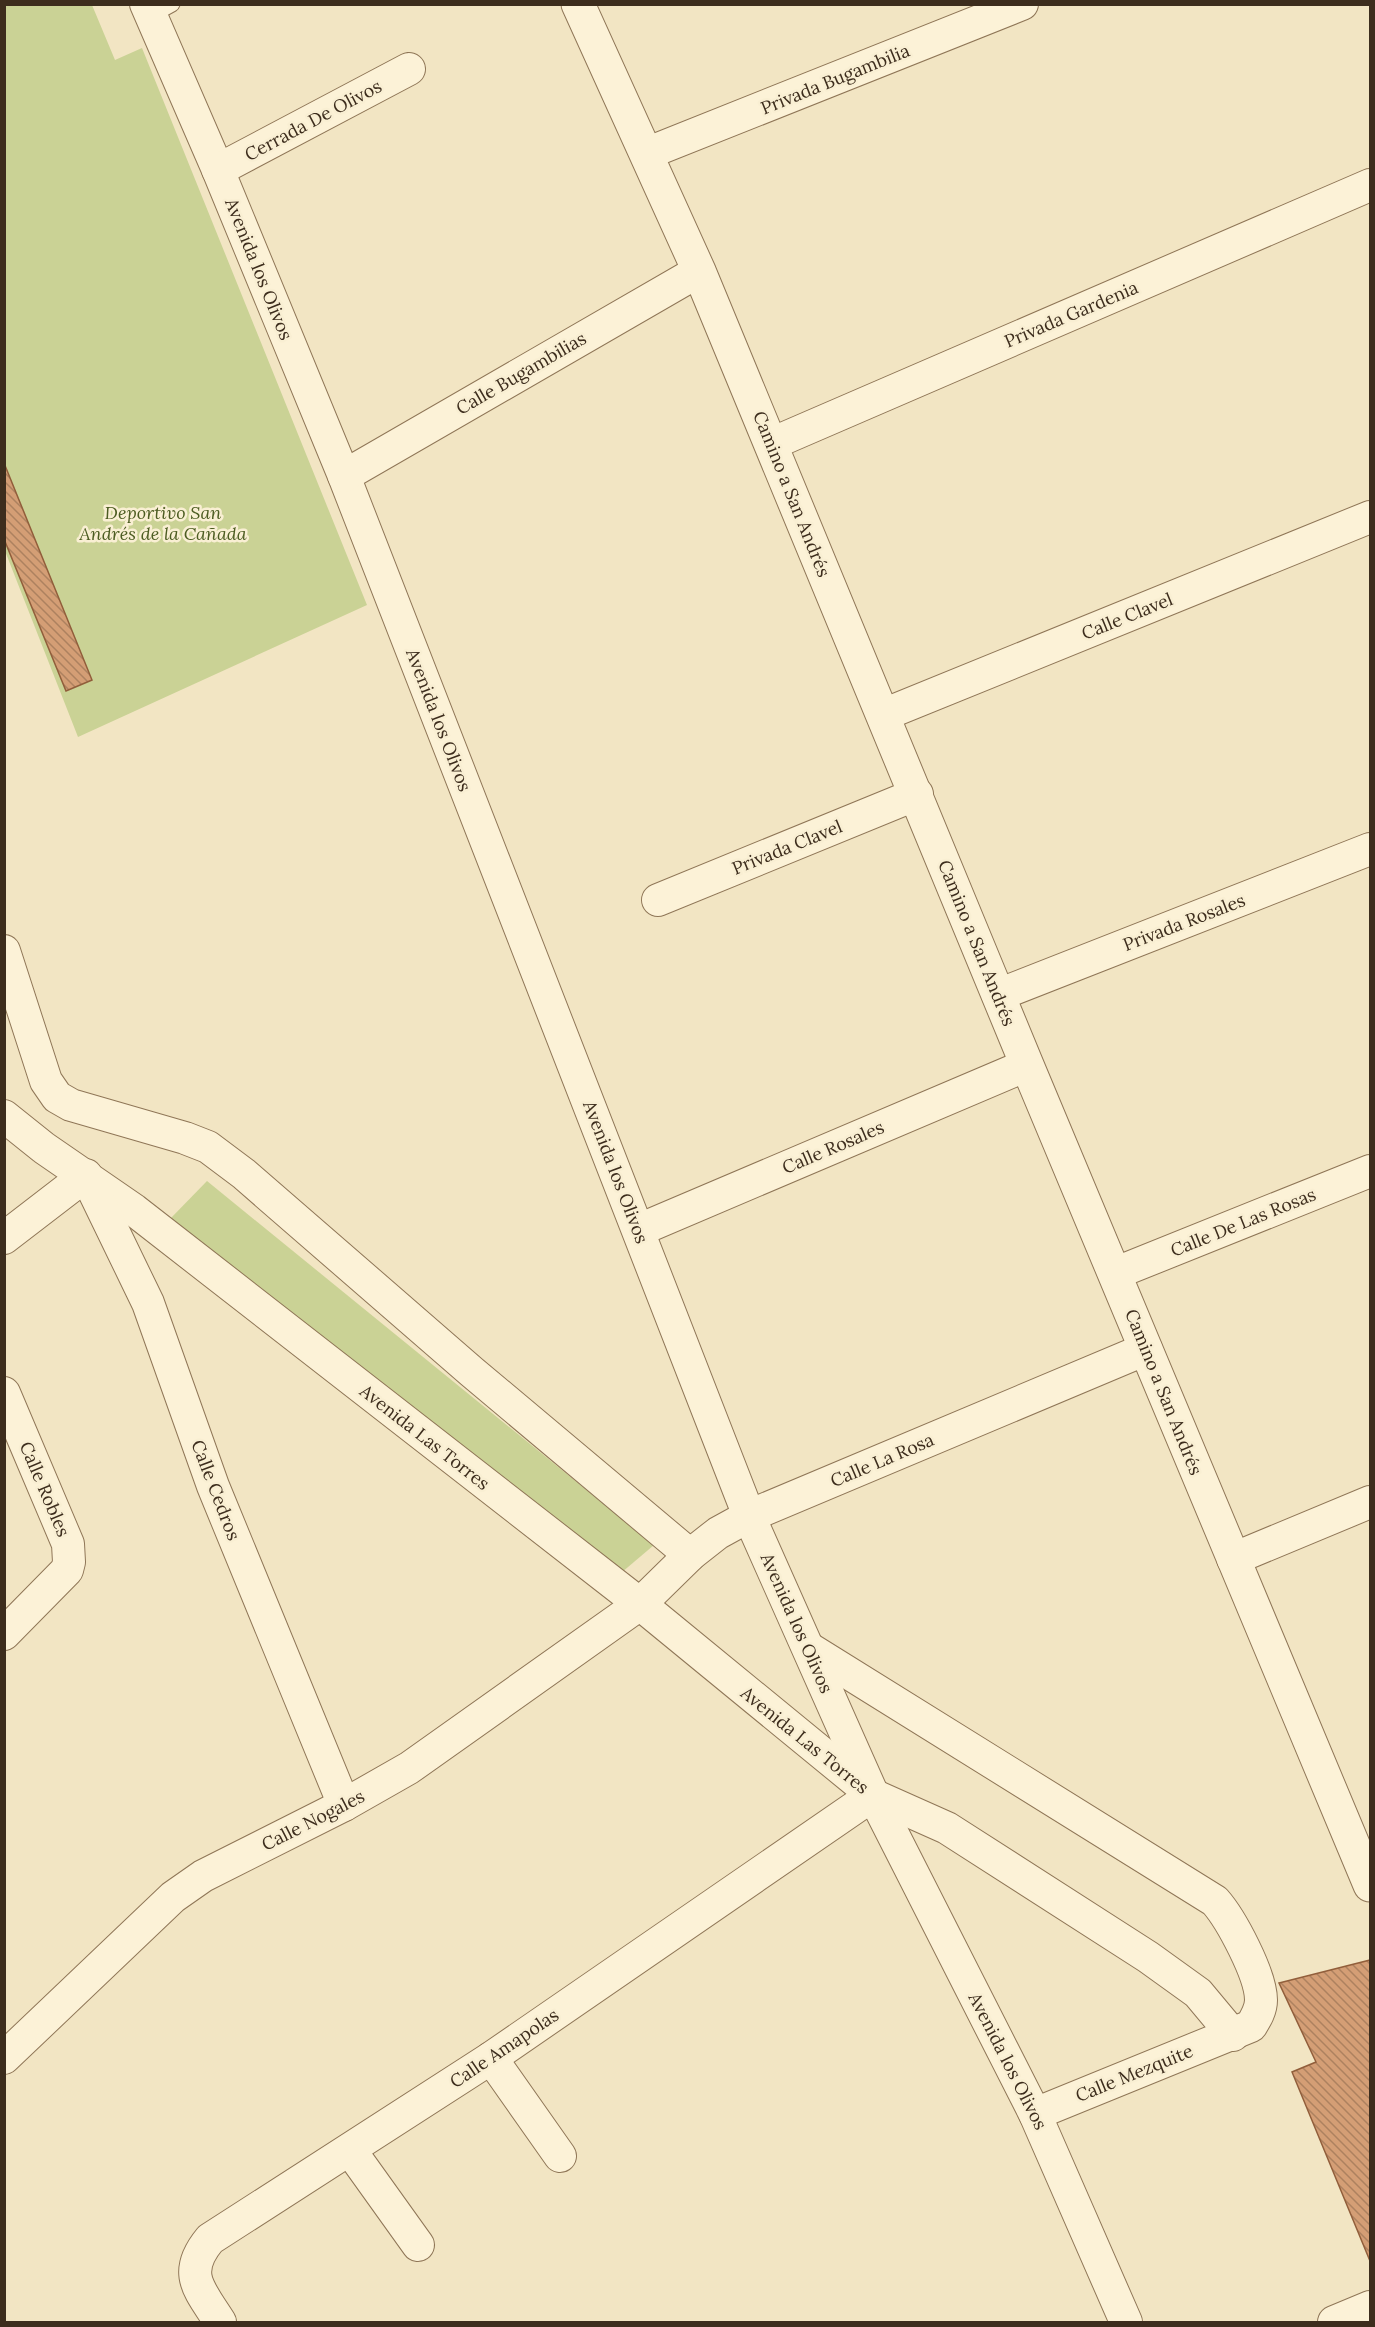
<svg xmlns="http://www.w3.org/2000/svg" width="1375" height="2327" font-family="Lora,serif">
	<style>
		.green { fill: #cad295 }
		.building { fill: url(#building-back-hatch); stroke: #915e3b; stroke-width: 1.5 }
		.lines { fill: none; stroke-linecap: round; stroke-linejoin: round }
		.service-casing { stroke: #8f7657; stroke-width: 17 }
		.minor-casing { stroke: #8f7657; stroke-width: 34 }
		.tertiary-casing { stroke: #8f7657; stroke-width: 35 }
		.service { stroke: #fcf2d7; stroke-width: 15 }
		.minor { stroke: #fcf2d7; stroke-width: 32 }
		.tertiary { stroke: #fcf2d7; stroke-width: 33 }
		.labels { text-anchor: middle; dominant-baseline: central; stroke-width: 5; stroke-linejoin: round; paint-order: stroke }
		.street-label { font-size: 18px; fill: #3d2d1d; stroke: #f9efd3 }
		.park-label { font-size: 18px; font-style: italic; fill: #4c5c21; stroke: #f9efd3 }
	</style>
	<defs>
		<pattern id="building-back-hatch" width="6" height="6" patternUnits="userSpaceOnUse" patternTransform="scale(1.5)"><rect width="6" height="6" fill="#d49e75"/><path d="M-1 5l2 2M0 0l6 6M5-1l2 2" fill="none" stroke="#ad815f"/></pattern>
	</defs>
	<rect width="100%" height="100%" fill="#f2e5c3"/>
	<g class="green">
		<path d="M5 5H92L115 60 142 48 367 605 78 737 5 551Z"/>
		<path d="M207 1181 654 1545 621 1573 170 1219Z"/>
	</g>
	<g class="building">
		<path d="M4 463 92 680 66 691 4 539Z"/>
		<path d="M1370 1960V2261L1292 2072 1316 2062 1279 1983Z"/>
	</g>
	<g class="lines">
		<g class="service-casing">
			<path id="service" d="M152 15 172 4"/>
		</g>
		<g class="minor-casing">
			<g id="minor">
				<path d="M146 4 218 170 344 476 749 1516 873 1795 1035 2114 1126 2322"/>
				<path d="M648 153 1022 4"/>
				<path d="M218 170 409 69"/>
				<path d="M771 444 1370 185"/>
				<path d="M344 476 699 271"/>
				<path d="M883 715 1370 517"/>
				<path d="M658 900 917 794"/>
				<path d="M4 951 46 1081 57 1097 71 1105 185 1138 208 1147 244 1174 472 1372 690 1555"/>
				<path d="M998 995 1370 849"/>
				<path d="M4 1116 44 1148 134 1210 640 1604 873 1795 947 1828 1148 1957 1198 1993 1233 2035"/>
				<path d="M639 1230 1027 1065"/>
				<path d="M4 1238 86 1175 148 1303 213 1486 344 1805"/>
				<path d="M1116 1273 1370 1171"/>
				<path d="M4 1393 68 1544 69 1562 67 1570 4 1634"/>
				<path d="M1233 1559 1370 1502"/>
				<path d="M810 1649 1215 1901C1231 1919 1261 1975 1261 2000 1261 2010 1256 2018 1251 2026L1035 2114"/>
				<path d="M4 2058 173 1897 203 1876 344 1805 409 1768 640 1604 690 1555 718 1533 749 1516 1146 1349"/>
				<path d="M491 2058 560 2156"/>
				<path d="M350 2150 418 2245"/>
				<path d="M220 2322C200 2290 181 2274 210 2239L491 2058 873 1795"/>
				<path d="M1334 2322 1370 2307"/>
			</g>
		</g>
		<g class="tertiary-casing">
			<path id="tertiary" d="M578 4 699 271 1027 1065 1370 1885"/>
		</g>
		<use href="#service" class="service"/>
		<use href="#minor" class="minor"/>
		<use href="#tertiary" class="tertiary"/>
	</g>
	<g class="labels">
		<g class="street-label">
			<text transform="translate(835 79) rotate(-22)">Privada Bugambilia</text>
			<text transform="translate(313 120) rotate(-28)">Cerrada De Olivos</text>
			<text transform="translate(259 269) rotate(68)">Avenida los Olivos</text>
			<text transform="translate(1071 314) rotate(-23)">Privada Gardenia</text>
			<text transform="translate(521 373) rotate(-30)">Calle Bugambilias</text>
			<text transform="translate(792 494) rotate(68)">Camino a San Andrés</text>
			<text transform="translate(1127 616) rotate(-22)">Calle Clavel</text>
			<text transform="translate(439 720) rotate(69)">Avenida los Olivos</text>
			<text transform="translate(787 847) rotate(-22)">Privada Clavel</text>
			<text transform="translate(1184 922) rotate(-21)">Privada Rosales</text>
			<text transform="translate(977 943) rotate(68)">Camino a San Andrés</text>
			<text transform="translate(833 1147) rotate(-23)">Calle Rosales</text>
			<text transform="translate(616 1172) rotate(69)">Avenida los Olivos</text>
			<text transform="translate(1243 1222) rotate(-22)">Calle De Las Rosas</text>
			<text transform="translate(1164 1392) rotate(68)">Camino a San Andrés</text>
			<text transform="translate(425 1437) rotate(38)">Avenida Las Torres</text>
			<text transform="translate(882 1460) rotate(-23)">Calle La Rosa</text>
			<text transform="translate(45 1489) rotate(67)">Calle Robles</text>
			<text transform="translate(216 1490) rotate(69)">Calle Cedros</text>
			<text transform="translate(797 1623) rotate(66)">Avenida los Olivos</text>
			<text transform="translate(805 1740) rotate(39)">Avenida Las Torres</text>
			<text transform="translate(313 1820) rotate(-27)">Calle Nogales</text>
			<text transform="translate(504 2048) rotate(-34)">Calle Amapolas</text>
			<text transform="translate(1008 2061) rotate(63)">Avenida los Olivos</text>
			<text transform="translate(1134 2073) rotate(-22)">Calle Mezquite</text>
		</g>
		<g class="park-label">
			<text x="163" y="512">Deportivo San<tspan x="163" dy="21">Andrés de la Cañada</tspan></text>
		</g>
	</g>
	<rect width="1375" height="2327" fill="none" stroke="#3d2d1d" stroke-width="12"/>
</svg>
